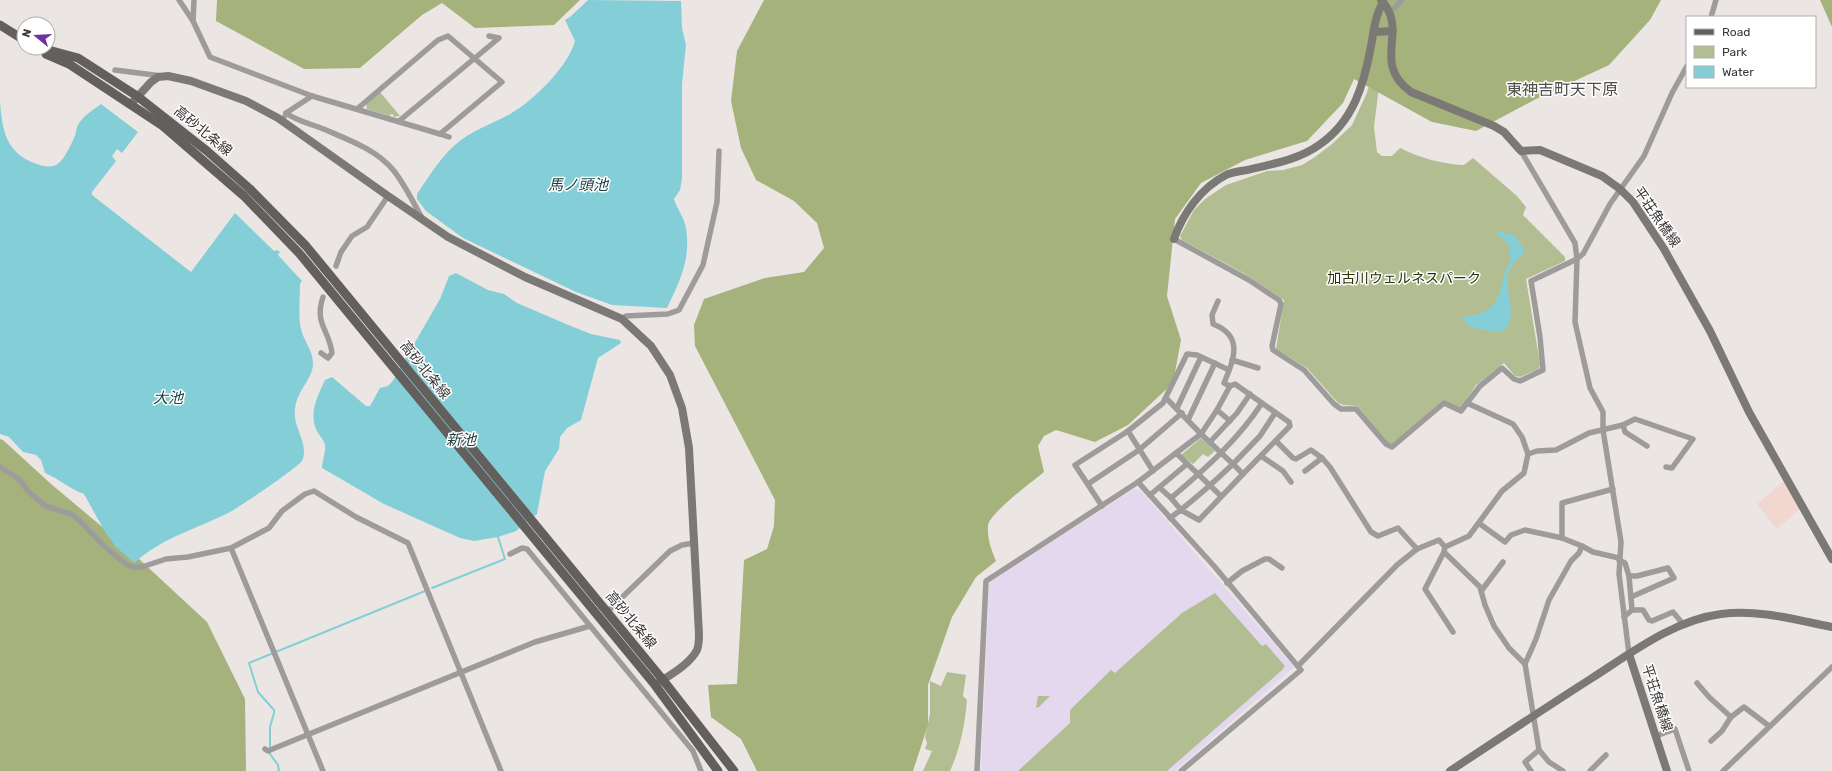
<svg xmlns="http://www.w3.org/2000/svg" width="1832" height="771" font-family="Rubik,'Noto Sans JP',sans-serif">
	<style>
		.commercial { fill: #f1d7d0 }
		.education { fill: #e3d8ed }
		.green { fill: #b2be91; fill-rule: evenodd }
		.forest { fill: #a5b27c }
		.water { fill: #84cfd7 }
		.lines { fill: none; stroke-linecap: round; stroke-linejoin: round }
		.stream { stroke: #84cfd7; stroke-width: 2 }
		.street { stroke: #9e9c9b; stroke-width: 5.5 }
		.secondary { stroke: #7b7976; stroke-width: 8 }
		.primary { stroke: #625f5d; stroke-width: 9 }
		.labels { text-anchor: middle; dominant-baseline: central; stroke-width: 3; stroke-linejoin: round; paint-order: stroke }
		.street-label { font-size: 14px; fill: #3a3837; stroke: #fff }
		.park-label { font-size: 14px; fill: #2a3207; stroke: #fff }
		.water-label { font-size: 15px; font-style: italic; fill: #1b4043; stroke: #fff }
		.quarter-label { font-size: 16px; fill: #514d4b; stroke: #fff }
	</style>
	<rect width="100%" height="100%" fill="#ebe6e4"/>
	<path class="commercial" d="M1784 481 1800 509 1777 529 1757 504Z"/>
	<path class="education" d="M1134 489 1140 490 1294 667 1175 771H981L989 586 991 581Z"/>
	<g class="green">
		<path d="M1375 67 1379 86 1374 127 1377 152 1382 156H1392L1400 148C1420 158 1442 164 1464 165L1473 158 1517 196 1526 207 1523 215 1565 257V261L1526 279 1540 364 1539 369 1520 377 1515 376 1504 363 1476 385 1461 408 1457 409 1443 401 1393 444 1388 443 1357 406 1343 405 1338 403 1307 368 1276 349 1284 300 1245 274 1182 240 1180 236 1194 210 1205 199 1226 185 1267 171 1283 170 1302 165 1315 157 1332 144 1352 125 1366 95Z"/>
		<path d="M380 92 400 116 393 117 394 115 391 114 390 116 367 109 366 104Z"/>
		<path d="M1201 438 1215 451 1208 457 1203 454 1193 464 1181 455Z"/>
		<path d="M1215 593 1262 646 1266 644 1285 666 1281 671 1167 771H1018L1070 723V710L1111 670 1115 673 1182 613ZM1144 667 1159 690 1200 740 1159 690Z"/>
		<path d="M947 672 966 675 963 696 967 700C965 725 960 749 950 771H923L932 751 925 749 927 743 925 737 930 714V681L941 686Z"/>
		<path d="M1038 696H1050L1039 707 1036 708Z"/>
	</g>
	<g class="forest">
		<path d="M217 0H580L554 25 475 28 442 3 422 15 360 68 304 69 216 21Z"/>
		<path d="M764 0H1661L1650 20 1609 65 1536 99 1476 131 1432 122 1354 79 1343 103 1307 141 1245 160 1201 183 1175 219 1167 296 1181 340 1173 383 1128 425 1095 442 1056 430 1044 436 1038 446 1044 472C1033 481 990 513 988 525 987 538 991 549 996 561L976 577 952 617 928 685V725L913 771H757L741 739 711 717 708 685 737 684 744 560 767 549 774 526 775 500 695 346 694 325 704 299 765 278 804 272 824 248 817 223 794 201 756 180 741 148 731 101 737 51Z"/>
		<path d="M1820 0H1832V27Z"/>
		<path d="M0 439 3 440 51 484 125 546 207 622 245 699 246 771H0Z"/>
	</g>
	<g class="water">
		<path d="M588 0 681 1 682 28 686 45 682 84V179L680 190 674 199C677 209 684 217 686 228 691 259 680 281 667 308L612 305 576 292 463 238 426 211 417 199V194C430 175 442 154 461 140 476 129 494 123 510 114 533 101 568 67 575 41L565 20 570 17Z"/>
		<path d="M0 101C2 130 6 154 37 164 45 167 54 168 60 162 65 157 71 145 74 138 76 135 76 130 77 127 83 115 92 111 101 104L138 132 122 153 117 149 112 156 116 161 92 192V195L191 272 235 213 274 251 277 250 280 252 278 255 302 281 300 284C300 297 298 318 301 329 304 342 313 350 313 363 313 382 293 391 295 417 296 430 309 447 302 461 297 468 241 506 230 512 195 530 165 536 134 563L115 546 104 530 84 494C70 489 59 479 45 473L41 460 36 455 23 452 9 437 0 434Z"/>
		<path d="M1494 230 1515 236 1524 249 1522 256 1515 261 1508 273 1507 283 1511 310 1509 324 1503 332 1496 330 1492 332C1482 329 1466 329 1462 317 1495 314 1499 301 1505 272 1506 269 1508 267 1509 264 1511 259 1509 250 1509 245Z"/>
		<path d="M456 273 488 290 504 294 517 303 566 324 591 334 620 340 621 343 598 358 581 420 567 428 560 437 559 449 545 471 537 514 516 531 498 537 474 541 460 538 384 504 322 468C322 461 326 452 325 445 324 440 318 434 316 429 309 412 318 395 325 380L332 377 366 406H370L380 388 388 386 392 382 440 299 449 276Z"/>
	</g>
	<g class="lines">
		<g class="stream">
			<path d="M432 588 505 559 498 537"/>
			<path d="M279 771 278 765 270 754V727L274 713V710L258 692 249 663 425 591"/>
		</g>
		<g class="street">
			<path d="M179 0 193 21 210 57 312 96 440 134 502 82 448 36 438 40 357 109"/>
			<path d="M1390 13 1402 0"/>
			<path d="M1711 17 1716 0"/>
			<path d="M193 21 194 0"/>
			<path d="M115 70 162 76"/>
			<path d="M286 113C300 123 311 123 326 130 349 140 377 150 394 171 405 185 413 202 422 218"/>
			<path d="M285 116 286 113 312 96"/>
			<path d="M399 121 499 38 489 36"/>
			<path d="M440 134 449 137"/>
			<path d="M1521 151 1575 243 1577 259 1575 322 1590 388 1603 412V430L1621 542 1619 574 1629 654"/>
			<path d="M1174 239 1249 280 1279 300 1281 304 1272 346 1273 350 1304 370 1334 404 1341 409H1356L1386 444 1392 447 1444 403 1461 411 1480 386 1502 368 1514 379 1520 381 1543 370 1540 337 1531 281 1577 259 1583 254 1610 204 1644 156 1672 93 1687 66"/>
			<path d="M336 266 341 252 352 236 367 227 388 196"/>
			<path d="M622 319 626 316 668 314 679 310 703 265 717 202 719 151"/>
			<path d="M321 353 328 358 332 353C329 329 314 324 323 297"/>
			<path d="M1232 360 1258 368"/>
			<path d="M1230 386 1235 384 1289 422 1290 426 1243 474"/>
			<path d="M1166 398 1201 434 1233 464 1260 436 1275 413"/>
			<path d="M1467 403 1513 424 1522 437 1528 454"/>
			<path d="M1177 408 1201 357"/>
			<path d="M1217 410 1230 421"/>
			<path d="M1188 420 1215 363"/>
			<path d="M1623 425 1625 432 1647 446"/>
			<path d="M1128 431 1153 471"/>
			<path d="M1276 441 1293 458 1296 459 1311 450 1322 458 1330 467 1371 532 1378 536 1398 528 1417 549"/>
			<path d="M1210 442 1237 413 1250 394"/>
			<path d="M1176 453 1221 496"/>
			<path d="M1261 456 1283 471 1291 482"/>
			<path d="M0 467 19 479 28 491 45 506 71 514 78 519 104 546 127 565 133 567H142L166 559 188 557 231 548 269 528 282 511 305 494 314 491 356 517 408 543 501 771"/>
			<path d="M1305 471 1322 458"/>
			<path d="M1138 482 1214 566 1301 670 1181 771"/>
			<path d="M1088 484 1139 450 1182 413"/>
			<path d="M1160 488 1171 498 1181 510 1199 520 1243 474 1233 464C1213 483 1192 502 1170 518"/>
			<path d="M1150 495 1187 464"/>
			<path d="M1171 498C1204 470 1238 440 1262 403"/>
			<path d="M1102 506 1075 465 1128 431 1163 403 1187 354 1197 355 1229 370"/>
			<path d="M1480 524 1505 542 1511 535 1525 530 1562 538 1582 546 1593 552 1619 558"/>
			<path d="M1562 538V503L1613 489"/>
			<path d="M1445 547 1444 552 1480 587 1485 605 1494 626 1509 648 1525 664 1539 750 1549 762 1563 771"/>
			<path d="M231 548 323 771"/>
			<path d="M1444 552 1425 589 1453 632"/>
			<path d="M510 554 522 548 527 549 693 751 701 771"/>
			<path d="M1619 560 1625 563 1629 576 1632 610"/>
			<path d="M1629 576H1637L1668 568 1674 578 1631 597"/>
			<path d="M1227 583 1242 571 1265 559H1269L1282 568"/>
			<path d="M1482 590 1503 562"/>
			<path d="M607 612 670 551 682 545 694 543"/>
			<path d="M1624 617 1632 610H1643L1649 620 1652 621 1673 612 1683 624"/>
			<path d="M1525 664 1536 639 1549 600 1571 561 1579 553 1582 546"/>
			<path d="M1298 666 1397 565 1417 549 1439 540 1445 547 1469 536 1502 491 1524 473 1528 454 1537 451 1556 450 1589 433 1623 425 1635 419 1693 439 1672 468 1666 467"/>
			<path d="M1697 683 1709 697 1731 717 1744 707 1769 726"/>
			<path d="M1656 736 1675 729 1689 771"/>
			<path d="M1711 741 1722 731 1731 717"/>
			<path d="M265 749 268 751 275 748 535 642 590 626"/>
			<path d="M977 771 986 581 1138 482 1201 434 1217 410 1230 386 1224 383C1234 359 1244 336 1213 324L1212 315 1218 301"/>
			<path d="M1531 771 1525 762 1539 750"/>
			<path d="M1590 771 1606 755"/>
			<path d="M1723 771 1832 667"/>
		</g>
		<g class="secondary">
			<path d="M1381 0C1410 31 1370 62 1411 92L1494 126 1504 132 1521 151 1540 150 1602 176 1620 189 1633 202 1664 249 1710 331 1749 412 1832 559"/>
			<path d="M1374 32 1393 31"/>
			<path d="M131 104 151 82 158 77 168 76 191 81 246 101 278 118 388 196 448 237 525 277 622 319 651 346 670 375 682 408 689 448 699 634C699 640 699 645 697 650 690 664 670 675 658 683"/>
			<path d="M1174 239C1183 213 1201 188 1226 175 1232 172 1241 171 1247 170 1272 164 1298 160 1319 145 1353 122 1364 85 1371 46 1374 30 1375 16 1383 2"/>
			<path d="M1629 654 1667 771"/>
			<path d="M1450 771C1497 740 1545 708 1592 678 1631 653 1674 620 1721 614 1759 609 1796 620 1832 627"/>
		</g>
		<g class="primary">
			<path d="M0 25 24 40"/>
			<path d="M41 48 78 58 137 96 207 151 250 189 306 246 663 680 734 771"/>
			<path d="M46 54 69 64 163 126 244 196 299 253 655 685 718 771"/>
		</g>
	</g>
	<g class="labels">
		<g class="street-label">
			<text transform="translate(203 131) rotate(39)">高砂北条線</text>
			<text transform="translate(1657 217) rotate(55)">平荘魚橋線</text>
			<text transform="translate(425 370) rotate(51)">高砂北条線</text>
			<text transform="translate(631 620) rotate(50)">高砂北条線</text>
			<text transform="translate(1657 698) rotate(72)">平荘魚橋線</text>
		</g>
		<g class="park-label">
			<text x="1404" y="278">加古川ウェルネスパーク</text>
		</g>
		<g class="water-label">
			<text x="578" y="185">馬ノ頭池</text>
			<text x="168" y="398">大池</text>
			<text x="461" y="440">新池</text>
		</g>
		<g class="quarter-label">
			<text x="1562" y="89">東神吉町天下原</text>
		</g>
	</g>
	<rect x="1686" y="16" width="130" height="72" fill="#ffffff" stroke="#b0afaf"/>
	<rect x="1694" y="29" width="20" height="6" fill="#625f5d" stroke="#b0afaf"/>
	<text x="1722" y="36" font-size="12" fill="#3a3837">Road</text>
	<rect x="1694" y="46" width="20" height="12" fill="#b2be91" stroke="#b0afaf"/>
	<text x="1722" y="56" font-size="12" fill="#3a3837">Park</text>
	<rect x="1694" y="66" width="20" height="12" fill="#84cfd7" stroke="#b0afaf"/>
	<text x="1722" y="76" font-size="12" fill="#3a3837">Water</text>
	<g transform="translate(36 36) rotate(288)"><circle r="19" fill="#ffffff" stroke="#b0afaf"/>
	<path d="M0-3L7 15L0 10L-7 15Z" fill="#6f30a5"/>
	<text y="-6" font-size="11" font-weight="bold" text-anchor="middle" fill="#3a3837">N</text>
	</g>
</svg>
